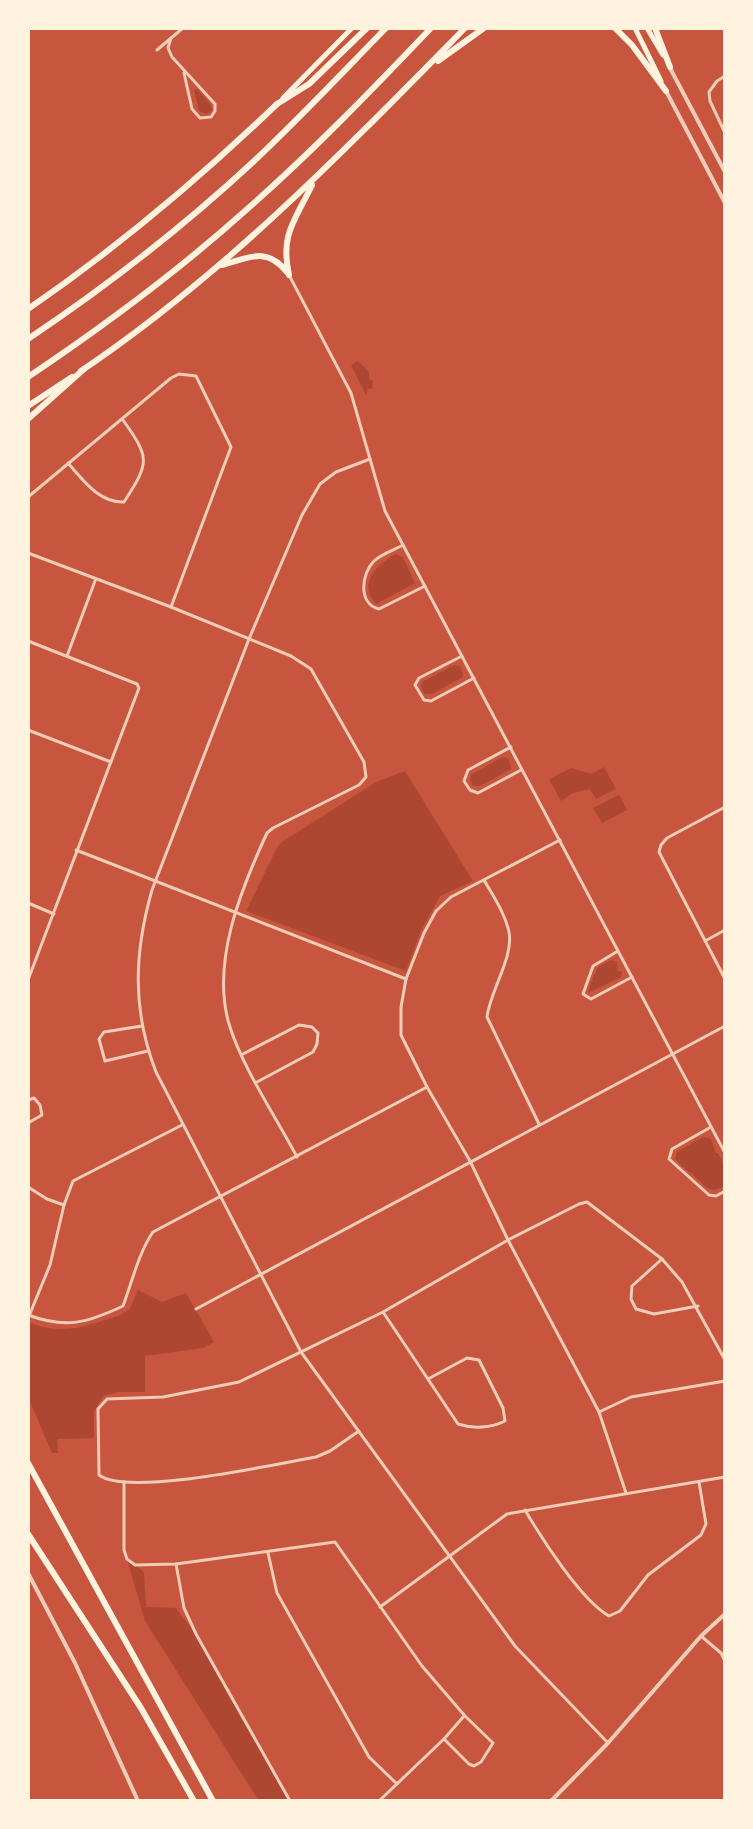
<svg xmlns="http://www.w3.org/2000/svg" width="753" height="1829" font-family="'DM Sans',sans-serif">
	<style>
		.green { fill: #ae4732 }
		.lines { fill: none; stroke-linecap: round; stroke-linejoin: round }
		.minor { stroke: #f1ccb7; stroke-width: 3 }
		.tertiary { stroke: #f1ccb7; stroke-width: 4 }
		.primary { stroke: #fff3e0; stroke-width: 5 }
		.trunk { stroke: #fff3e0; stroke-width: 6 }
		.motorway { stroke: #fff3e0; stroke-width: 6 }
	</style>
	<rect width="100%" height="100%" fill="#c8553d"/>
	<g class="green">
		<path d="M197 89 211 105 212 110 207 114 199 111 194 90Z"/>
		<path d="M358 361 369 372V379L373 381 372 389 368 388 366 395 351 365Z"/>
		<path d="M396 554 403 557 415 583 376 604C357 583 377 564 396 554Z"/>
		<path d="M454 665 461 667 463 677 432 694H425L421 688 422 682Z"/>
		<path d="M502 757 509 759 511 769 480 786H473L470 780 471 775Z"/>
		<path d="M604 767 616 789 596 799 590 789 573 793 561 801 549 779 571 768 592 774Z"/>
		<path d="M405 771 473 881 440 896 421 931 406 971 246 911 279 844 376 782Z"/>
		<path d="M619 795 627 810 602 823 593 808Z"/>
		<path d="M611 960 617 962 618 971 622 972 621 977 588 993 592 981 594 982 592 979 598 967Z"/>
		<path d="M703 1137 711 1139 716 1153H718L725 1166V1186C708 1195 706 1186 693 1175L694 1173 691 1174 675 1159 677 1152Z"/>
		<path d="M138 1290 162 1302 186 1293 214 1342 203 1348 145 1356V1392H118L103 1396 94 1412V1438L57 1439 58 1453H52L28 1397V1322C56 1334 80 1329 108 1319 115 1317 125 1314 130 1308 133 1303 135 1295 138 1290Z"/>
		<path d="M127 1559 144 1572 146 1607 176 1608 196 1634 290 1801H259L145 1621Z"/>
	</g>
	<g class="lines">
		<g class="minor">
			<path d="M171 38 168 48 172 57 215 104V111L211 117 200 118 192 109 184 73"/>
			<path d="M157 50 183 28"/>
			<path d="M725 76 717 81 709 92 710 101 725 133"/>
			<path d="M289 275 351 393 385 511 725 1153"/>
			<path d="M370 459 336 472 320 484 302 515 249 639 152 890C134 953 132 1010 156 1072L301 1352 515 1646 608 1743"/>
			<path d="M68 463C83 480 99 503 124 502 150 462 150 458 123 420"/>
			<path d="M28 497 171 378 179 374 196 376 231 447 171 607"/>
			<path d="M403 545C394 550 381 554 374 561 361 574 358 604 379 609L425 586"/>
			<path d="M28 553 171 607 291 656 311 669 364 762 366 777 359 785 273 828 267 833C241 889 211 962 229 1024 242 1067 276 1117 297 1157"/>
			<path d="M28 641 137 684 139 688 28 980"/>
			<path d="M67 656 95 581"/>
			<path d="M462 656 419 678 415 685 424 700 431 701 474 678"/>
			<path d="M28 730 111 762"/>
			<path d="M511 747 468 770 464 781 470 790 478 793 521 770"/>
			<path d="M725 807 667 838 661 845 659 852 725 979"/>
			<path d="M560 840 451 897 436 911 424 933 406 979 401 1007V1035L427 1087 470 1161 508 1240 599 1412 626 1493"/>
			<path d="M76 850 406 979"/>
			<path d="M484 880C493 896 505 913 509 932 514 957 490 991 487 1017L539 1124"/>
			<path d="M28 903 54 914"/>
			<path d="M705 941 725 930"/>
			<path d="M618 951 593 966 583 994 591 999 632 977"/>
			<path d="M142 1026 104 1032 99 1039 105 1061 148 1051"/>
			<path d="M243 1054 299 1025 312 1027 318 1033 317 1044 313 1052 257 1082"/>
			<path d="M28 1100 34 1098 40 1105 42 1115 28 1123"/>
			<path d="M711 1127 672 1149 669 1159 709 1195 716 1196 725 1191"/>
			<path d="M28 1187 47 1199 64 1205"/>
			<path d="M662 1259 632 1286 631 1299 636 1309 654 1314 698 1306"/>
			<path d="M196 1309 725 1026"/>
			<path d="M383 1312 458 1424C473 1429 491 1428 505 1421L503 1408 479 1360 467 1358 428 1379"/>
			<path d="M28 1315C66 1329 87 1323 123 1306 132 1282 139 1252 153 1232L427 1087"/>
			<path d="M29 1316 50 1265 64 1205 73 1181 182 1125"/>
			<path d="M599 1412 631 1397 725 1381"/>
			<path d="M359 1431 330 1451 316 1457C275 1464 129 1497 99 1475L98 1409 107 1399 163 1397 239 1382 383 1312 508 1240 579 1204 587 1202 662 1259 682 1282 725 1360"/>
			<path d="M124 1482V1550L127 1559 135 1565 176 1564 335 1542 422 1666 465 1716 493 1743 481 1762 474 1766 469 1764 444 1739"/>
			<path d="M525 1510C542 1539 581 1600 609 1616L620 1611 648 1575 701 1535 706 1524 699 1482"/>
			<path d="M268 1553 277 1593 369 1757 397 1784"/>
			<path d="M176 1564 184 1608 196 1634 290 1801"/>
			<path d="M380 1607 507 1514 725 1477"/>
			<path d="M701 1636 721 1653 725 1661"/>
			<path d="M379 1801 444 1739 464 1716"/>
		</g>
		<g class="tertiary">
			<path d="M670 68 725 172"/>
			<path d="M666 91 725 203"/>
			<path d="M28 1573 75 1663 138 1801"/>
			<path d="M551 1801 608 1743 701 1636 725 1614"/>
		</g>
		<g class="primary">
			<path d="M635 28 661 81"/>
			<path d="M647 28 663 55"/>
			<path d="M283 98 352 28"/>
		</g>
		<g class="trunk">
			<path d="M615 28 632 45 666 91"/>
			<path d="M655 28 670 67"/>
			<path d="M438 61 484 28"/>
			<path d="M222 265C249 258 266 246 287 272"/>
			<path d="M289 275C280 234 295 221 312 185"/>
			<path d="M28 309C117 248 199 179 277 104"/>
			<path d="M81 371C225 274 344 151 465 28"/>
			<path d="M28 406 72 377"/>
		</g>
		<g class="motorway">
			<path d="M277 104 309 84 367 28"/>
			<path d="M28 339C107 286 183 227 253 162 299 119 342 73 386 28"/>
			<path d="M28 377C104 326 177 272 245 211 310 154 371 91 431 28"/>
			<path d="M28 419 84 369"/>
			<path d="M28 1463 213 1801"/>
			<path d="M28 1534 141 1708 194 1801"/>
		</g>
	</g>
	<rect width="753" height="1829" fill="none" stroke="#fff3e0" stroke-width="60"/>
</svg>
